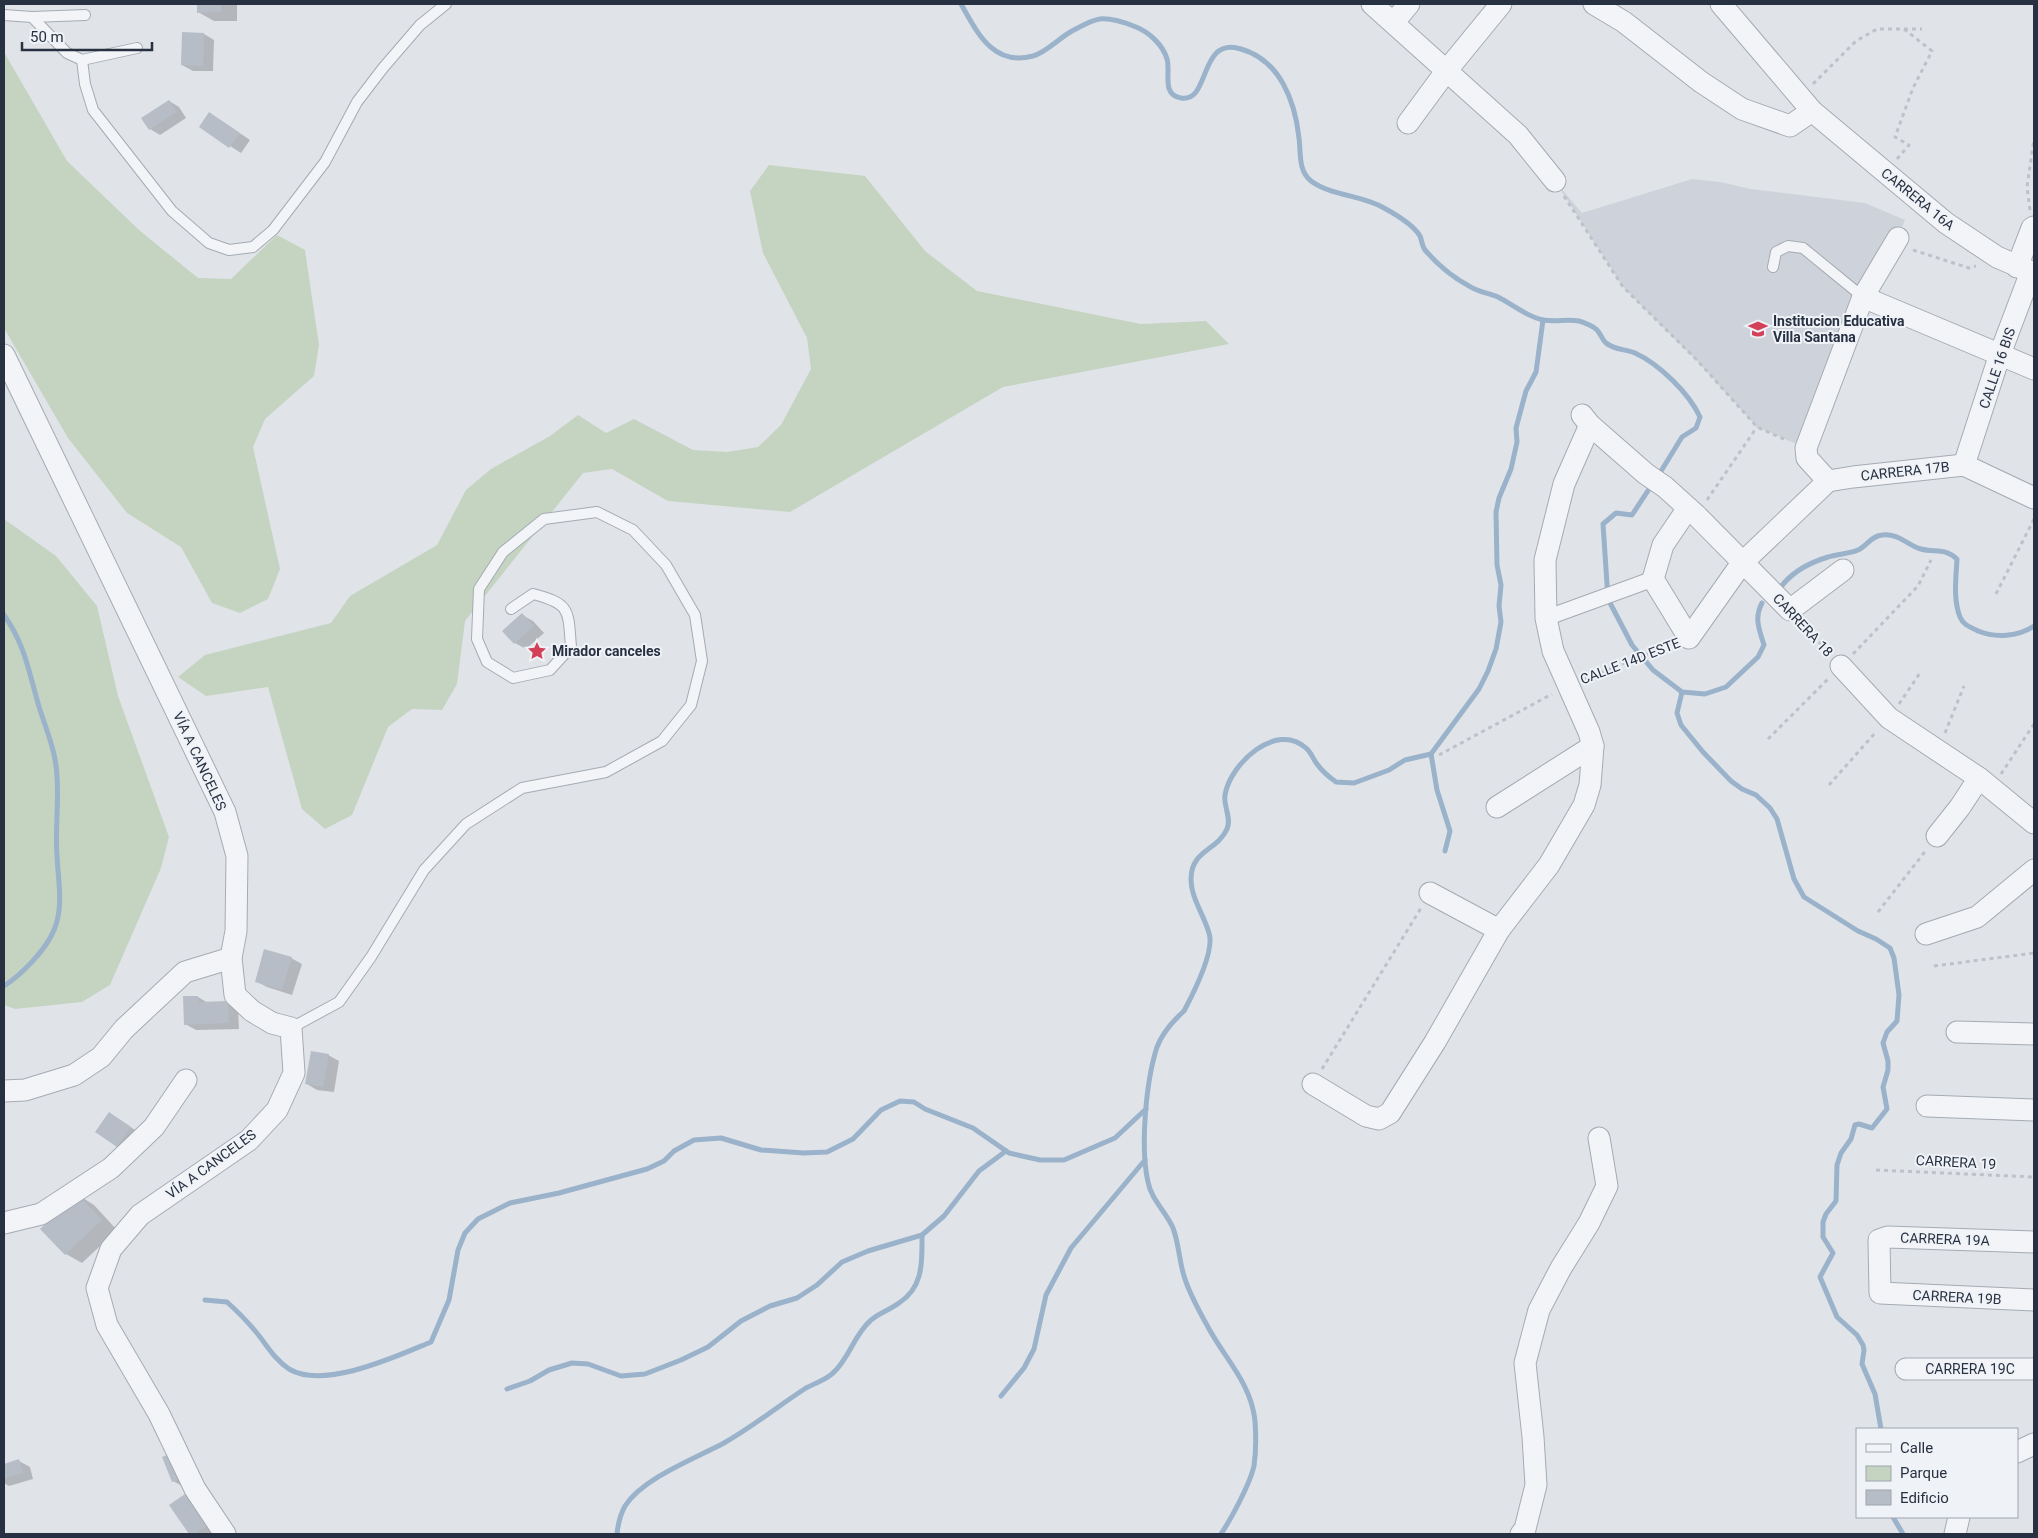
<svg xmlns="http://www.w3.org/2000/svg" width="2038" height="1538" font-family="Roboto,sans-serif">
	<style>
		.built { fill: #ced3db }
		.green { fill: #c5d3c1 }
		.shadow { fill: #0003 }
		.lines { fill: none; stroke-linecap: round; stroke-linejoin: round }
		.stream { stroke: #9ab2ca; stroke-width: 5 }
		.building { fill: #b7bdc6 }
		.service-casing { stroke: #a5abb3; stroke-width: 12 }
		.pedestrian-casing { stroke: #a5abb3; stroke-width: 17 }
		.minor-casing { stroke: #a5abb3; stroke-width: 23 }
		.path { stroke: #bec1c8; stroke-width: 3; stroke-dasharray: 4 4; stroke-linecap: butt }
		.service { stroke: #f3f4f7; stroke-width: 10 }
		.pedestrian { stroke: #f3f4f7; stroke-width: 15 }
		.minor { stroke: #f3f4f7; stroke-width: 21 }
		.labels { text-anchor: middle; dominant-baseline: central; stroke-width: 4; stroke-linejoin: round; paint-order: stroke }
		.street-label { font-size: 14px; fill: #283141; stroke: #eff2f7 }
		.poi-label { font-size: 14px; font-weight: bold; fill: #283141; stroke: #eff2f7; text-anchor: start }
	</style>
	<rect width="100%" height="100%" fill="#e0e4e9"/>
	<path class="built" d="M1692 179 1720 182 1751 189 1865 203 1905 220 1895 245 1806 448 1757 427 1696 360 1623 287 1555 181 1582 213Z"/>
	<g class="green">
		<path d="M4 52 67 161 139 230 198 278 231 279 277 235 305 250 319 345 314 376 265 419 253 447 280 569 268 599 240 613 212 603 181 547 127 513 68 438 4 328Z"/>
		<path d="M769 165 865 176 925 251 977 291 1141 324 1206 321 1229 344 1003 387 790 512 668 501 612 469 583 473 465 621 457 684 442 710 412 709 388 727 352 815 325 829 302 809 268 687 206 696 178 677 205 655 331 623 350 596 437 545 466 490 491 469 550 436 578 415 606 433 634 419 693 450 727 452 758 447 781 425 811 369 807 338 763 253 750 191Z"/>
		<path d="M4 519 56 556 97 606 118 696 169 837 161 868 110 985 82 1002 15 1009 4 1005Z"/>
	</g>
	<g class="shadow">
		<path d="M198 4H237V21H214L198 12Z"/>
		<path d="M204 34 214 40 213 71H193L182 65Z"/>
		<path d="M169 101 179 107 186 118 160 135 150 129Z"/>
		<path d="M220 120 250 140 241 153 200 127Z"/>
		<path d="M522 615 533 621 544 633 526 649 515 643 504 631Z"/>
		<path d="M291 958 302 964 292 995 267 987 256 981Z"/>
		<path d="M198 997 208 1003 228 1002 238 1008 239 1029 196 1030 185 1024Z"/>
		<path d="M328 1055 339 1061 334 1092 317 1090 307 1084Z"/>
		<path d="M120 1120 141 1134 128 1152 117 1146Z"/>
		<path d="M78 1195 94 1205 117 1230 82 1263 66 1254Z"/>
		<path d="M164 1458 195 1483 184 1487 173 1481Z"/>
		<path d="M19 1461 30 1467 33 1479 9 1486 4 1483V1465Z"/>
		<path d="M185 1495 196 1502 213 1534H190L171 1505Z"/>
	</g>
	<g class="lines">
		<g class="stream">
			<path d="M961 4C977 32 993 67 1033 56 1047 52 1059 38 1072 31 1080 27 1091 20 1100 19 1111 18 1126 23 1136 27 1149 32 1163 45 1167 59 1171 72 1161 95 1181 98 1211 103 1198 36 1241 49 1280 60 1295 101 1299 138 1301 153 1298 171 1311 181 1331 196 1362 195 1384 208 1395 214 1413 224 1420 236 1422 241 1422 246 1425 250 1437 264 1454 278 1469 286 1478 292 1488 293 1498 297 1512 304 1527 317 1543 320 1555 322 1568 319 1579 321 1584 322 1594 327 1597 330 1601 334 1602 340 1606 343 1614 350 1626 349 1635 353 1659 364 1689 393 1700 417L1696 428 1682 437 1658 476"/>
			<path d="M1653 483 1632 515 1616 513 1603 524 1608 599 1632 645 1653 670 1682 692 1705 694 1726 687 1758 657 1764 645C1759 629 1754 618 1762 603"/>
			<path d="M1778 591C1789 574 1808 563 1828 557 1837 554 1849 554 1858 550 1867 546 1871 536 1882 535 1899 533 1907 545 1921 549 1935 553 1944 547 1957 559 1956 578 1953 599 1960 617 1964 626 1971 627 1978 631 1995 638 2018 637 2034 626"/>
			<path d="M4 615C26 646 29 674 40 710 47 731 56 753 57 776 59 802 55 829 57 855 58 880 64 907 54 930 46 950 21 975 4 986"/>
			<path d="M1682 692 1677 713 1681 725 1703 752 1731 781 1742 789 1756 795 1770 808 1777 819 1794 879 1804 897 1858 931 1876 939 1890 948 1894 958 1899 995 1897 1021 1887 1032 1883 1043 1888 1061V1070L1883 1087 1887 1109 1872 1128 1859 1124 1855 1125 1851 1139 1841 1153 1837 1165 1836 1201 1826 1214 1823 1222V1237L1833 1253 1820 1277 1837 1317 1857 1335 1863 1345 1864 1350 1862 1364 1875 1394 1881 1429"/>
			<path d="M1431 754 1437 790 1450 831 1445 851"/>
			<path d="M205 1300 227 1302C237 1311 247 1321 256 1332 267 1345 274 1359 289 1369 324 1390 397 1356 431 1342L449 1300 458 1250 465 1233 478 1219 510 1203 559 1193 647 1169 664 1161 674 1151 694 1140 721 1138 761 1150 804 1153 827 1152 853 1139 881 1110 900 1101 914 1102 925 1109 973 1128 1009 1153 1040 1160H1064L1115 1138 1146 1109"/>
			<path d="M507 1389 530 1381 549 1370 572 1363 588 1364 621 1376 645 1374 681 1360 708 1347 741 1321 770 1306 797 1298 817 1285 842 1262 868 1251 922 1235 944 1216 979 1171 1006 1151"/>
			<path d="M1001 1396 1024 1368 1034 1349 1046 1295 1071 1248 1145 1160"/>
			<path d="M1893 1517 1903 1534"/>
			<path d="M617 1534C618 1524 620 1515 625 1506 643 1478 696 1458 724 1443 754 1426 778 1406 806 1388 815 1383 826 1380 833 1373 849 1359 854 1335 870 1321 878 1313 890 1310 899 1303 924 1287 922 1261 922 1235"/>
			<path d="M1221 1534C1231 1519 1250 1484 1254 1466 1256 1452 1256 1435 1255 1421 1251 1383 1225 1359 1208 1327 1199 1311 1189 1293 1184 1276 1179 1260 1179 1244 1173 1228 1166 1212 1151 1199 1148 1182 1140 1147 1146 1081 1157 1047 1162 1034 1174 1020 1184 1011 1193 994 1215 951 1209 933 1204 915 1191 898 1191 879 1191 850 1217 851 1227 829 1232 818 1223 806 1225 795 1230 764 1276 721 1306 748 1311 752 1313 759 1317 764 1322 771 1329 777 1336 782L1354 783 1389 770 1405 760 1431 754 1479 689 1488 671 1496 649 1501 622 1499 606 1501 585 1497 565 1496 512 1499 498 1511 469 1517 442 1516 428 1526 391 1536 372 1543 320"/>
		</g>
	</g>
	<g class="building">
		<path d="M197 4H221V12L197 13Z"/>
		<path d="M182 32 204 33 203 66 181 65Z"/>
		<path d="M169 100 177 112 149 130 141 118Z"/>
		<path d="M209 112 240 133 229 148 199 127Z"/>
		<path d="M522 613 534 626 514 644 502 631Z"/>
		<path d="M264 949 292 957 282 990 255 982Z"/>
		<path d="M183 996H198L199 1002 228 1001 229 1023 184 1025Z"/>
		<path d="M311 1051 329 1054 323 1087 305 1084Z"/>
		<path d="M109 1112 131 1127 117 1147 95 1132Z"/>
		<path d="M77 1194 102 1220 65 1255 40 1229Z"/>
		<path d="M175 1452 185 1477 172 1482 162 1457Z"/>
		<path d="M19 1459 23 1473 4 1479V1464Z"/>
		<path d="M185 1494 207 1526 194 1534H189L169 1505Z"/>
	</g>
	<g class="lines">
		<g class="service-casing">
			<g id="service">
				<path d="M4 15 32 17 85 15"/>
				<path d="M32 17 67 53 82 60 85 84 93 110 172 211 209 243 229 250 253 247 273 230 325 162 357 102 383 68 420 25 446 4"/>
				<path d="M82 60 137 48"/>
				<path d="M1773 267 1776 252 1788 246 1803 248 1863 297"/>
				<path d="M291 1028 339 1002 371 957 424 870 466 824 522 788 606 772 662 741 691 705 702 661 695 615 666 565 633 530 597 512 544 519 503 552 479 589 477 639 487 662 513 678 550 670 571 647C568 610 571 604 533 594L511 609"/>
			</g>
		</g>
		<g class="pedestrian-casing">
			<path id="pedestrian" d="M1546 618 1653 579"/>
		</g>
		<g class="minor-casing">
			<g id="minor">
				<path d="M1372 4 1518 135 1555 181"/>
				<path d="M1594 4 1624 22 1701 82 1742 109 1790 126 1812 111"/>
				<path d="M1721 4 1812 111 1946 223 1997 257 2034 273"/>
				<path d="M1394 22 1409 4"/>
				<path d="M1408 123 1447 70 1501 4"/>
				<path d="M2017 267 2032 228 2034 227"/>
				<path d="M1863 297 2034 369"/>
				<path d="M4 355 225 812 237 856 236 931 231 958 235 995 252 1011 272 1023 291 1028 294 1073 277 1110 249 1140 140 1215 111 1249 97 1288 107 1325 159 1414 195 1489 225 1534"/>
				<path d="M1582 415 1590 425 1646 474 1665 487 1696 515 1790 610 1843 570"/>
				<path d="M1964 465 2000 354 2031 272"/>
				<path d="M1828 481 1807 458 1806 448 1863 297 1898 238"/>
				<path d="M1828 481 1853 477 1964 465 2034 498"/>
				<path d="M1688 508 1663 545 1653 579 1689 638 1742 563 1828 481"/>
				<path d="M1841 666 1889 718 1979 778 2034 823"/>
				<path d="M1497 807 1593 746"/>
				<path d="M1937 836 1960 807 1979 778"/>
				<path d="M1430 893 1499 930"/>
				<path d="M1926 934 1977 917 2034 870"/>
				<path d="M1957 1032 2034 1034"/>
				<path d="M1313 1084 1366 1116 1379 1119 1390 1113 1435 1042 1499 930 1549 865 1584 805 1590 785 1593 746 1589 732 1553 651 1546 618 1545 560 1564 484 1590 425"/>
				<path d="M4 1091 25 1090 74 1075 101 1057 124 1029 185 972 231 958"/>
				<path d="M1927 1106 2034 1110"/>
				<path d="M4 1223 41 1214 111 1168 154 1127 186 1080"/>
				<path d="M2034 1242 1888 1237 1879 1240 1880 1293 2034 1300"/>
				<path d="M1906 1369H2034"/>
				<path d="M2017 1452 2034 1444"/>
				<path d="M1521 1534 1525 1529 1536 1485 1533 1437 1525 1363 1539 1310 1561 1268 1589 1223 1607 1186 1599 1138"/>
				<path d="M1955 1534 1959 1517"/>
			</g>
		</g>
		<g class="path">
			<path d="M1813 84 1856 41 1877 29H1922"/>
			<path d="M1897 159 1909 145 1895 137 1913 88 1932 51 1904 29"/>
			<path d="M1564 196 1623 287 1697 360 1757 427 1788 441"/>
			<path d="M2030 210 2027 187 2034 139"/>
			<path d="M1913 250 1969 268 1976 266"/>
			<path d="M1707 500 1757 427"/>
			<path d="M1996 594 2034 519"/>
			<path d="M1803 624 1829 653"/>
			<path d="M1853 654 1918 586 1931 560"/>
			<path d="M1585 679 1672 644"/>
			<path d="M1899 704 1920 673"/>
			<path d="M1945 733 1964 686"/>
			<path d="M1768 739 1828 679"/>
			<path d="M1439 755 1552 694"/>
			<path d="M2001 774 2034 724"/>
			<path d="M1829 785 1876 732"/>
			<path d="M1878 912 1927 849"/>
			<path d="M1934 966 2034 953"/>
			<path d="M1322 1069 1421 908"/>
			<path d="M1876 1170 2034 1177"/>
		</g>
		<use href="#service" class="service"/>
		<use href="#pedestrian" class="pedestrian"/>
		<use href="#minor" class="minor"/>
	</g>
	<defs>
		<g id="school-bare" transform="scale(1.5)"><path d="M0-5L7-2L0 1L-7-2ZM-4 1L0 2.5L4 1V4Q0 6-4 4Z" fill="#d24158" stroke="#eff2f7" stroke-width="2.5" paint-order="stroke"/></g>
		<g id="sight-bare" transform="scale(1.5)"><path d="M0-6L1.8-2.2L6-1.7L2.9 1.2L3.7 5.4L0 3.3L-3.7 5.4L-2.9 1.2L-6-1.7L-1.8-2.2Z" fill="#d24158" stroke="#eff2f7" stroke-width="2.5" paint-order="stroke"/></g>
	</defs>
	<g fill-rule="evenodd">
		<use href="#school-bare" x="1758" y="329"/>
		<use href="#sight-bare" x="537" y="651"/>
	</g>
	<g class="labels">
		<g class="street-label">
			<text transform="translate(1918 199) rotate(39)">CARRERA 16A</text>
			<text transform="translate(1997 368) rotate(-71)">CALLE 16 BIS</text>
			<text transform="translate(1905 471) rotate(-6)">CARRERA 17B</text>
			<text transform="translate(1803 625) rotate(47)">CARRERA 18</text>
			<text transform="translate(1630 661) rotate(-21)">CALLE 14D ESTE</text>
			<text transform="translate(200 761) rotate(65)">VÍA A CANCELES</text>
			<text transform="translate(1956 1162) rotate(3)">CARRERA 19</text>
			<text transform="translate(211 1164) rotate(-36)">VÍA A CANCELES</text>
			<text transform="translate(1945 1239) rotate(2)">CARRERA 19A</text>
			<text transform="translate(1957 1297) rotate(3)">CARRERA 19B</text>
			<text x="1970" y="1369">CARRERA 19C</text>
		</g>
		<g class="poi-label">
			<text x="1773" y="321">Institucion Educativa<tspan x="1773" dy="16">Villa Santana</tspan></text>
			<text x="552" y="651">Mirador canceles</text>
		</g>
	</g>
	<rect width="2038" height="1538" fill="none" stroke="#283141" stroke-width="10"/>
	<rect x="1856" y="1428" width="162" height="90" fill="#eff2f7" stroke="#9fa5ae"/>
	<rect x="1866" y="1444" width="25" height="8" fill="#f3f4f7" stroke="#9fa5ae"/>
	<text x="1900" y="1453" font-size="15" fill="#283141">Calle</text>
	<rect x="1866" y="1466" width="25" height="15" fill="#c5d3c1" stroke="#9fa5ae"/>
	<text x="1900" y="1478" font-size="15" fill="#283141">Parque</text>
	<rect x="1866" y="1490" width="25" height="15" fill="#b7bdc6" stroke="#9fa5ae"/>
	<text x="1900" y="1503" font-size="15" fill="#283141">Edificio</text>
	<path d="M22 42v8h130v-8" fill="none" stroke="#283141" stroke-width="2.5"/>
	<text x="30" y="42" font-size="15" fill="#283141" stroke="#eff2f7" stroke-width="4" paint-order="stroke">50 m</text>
</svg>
